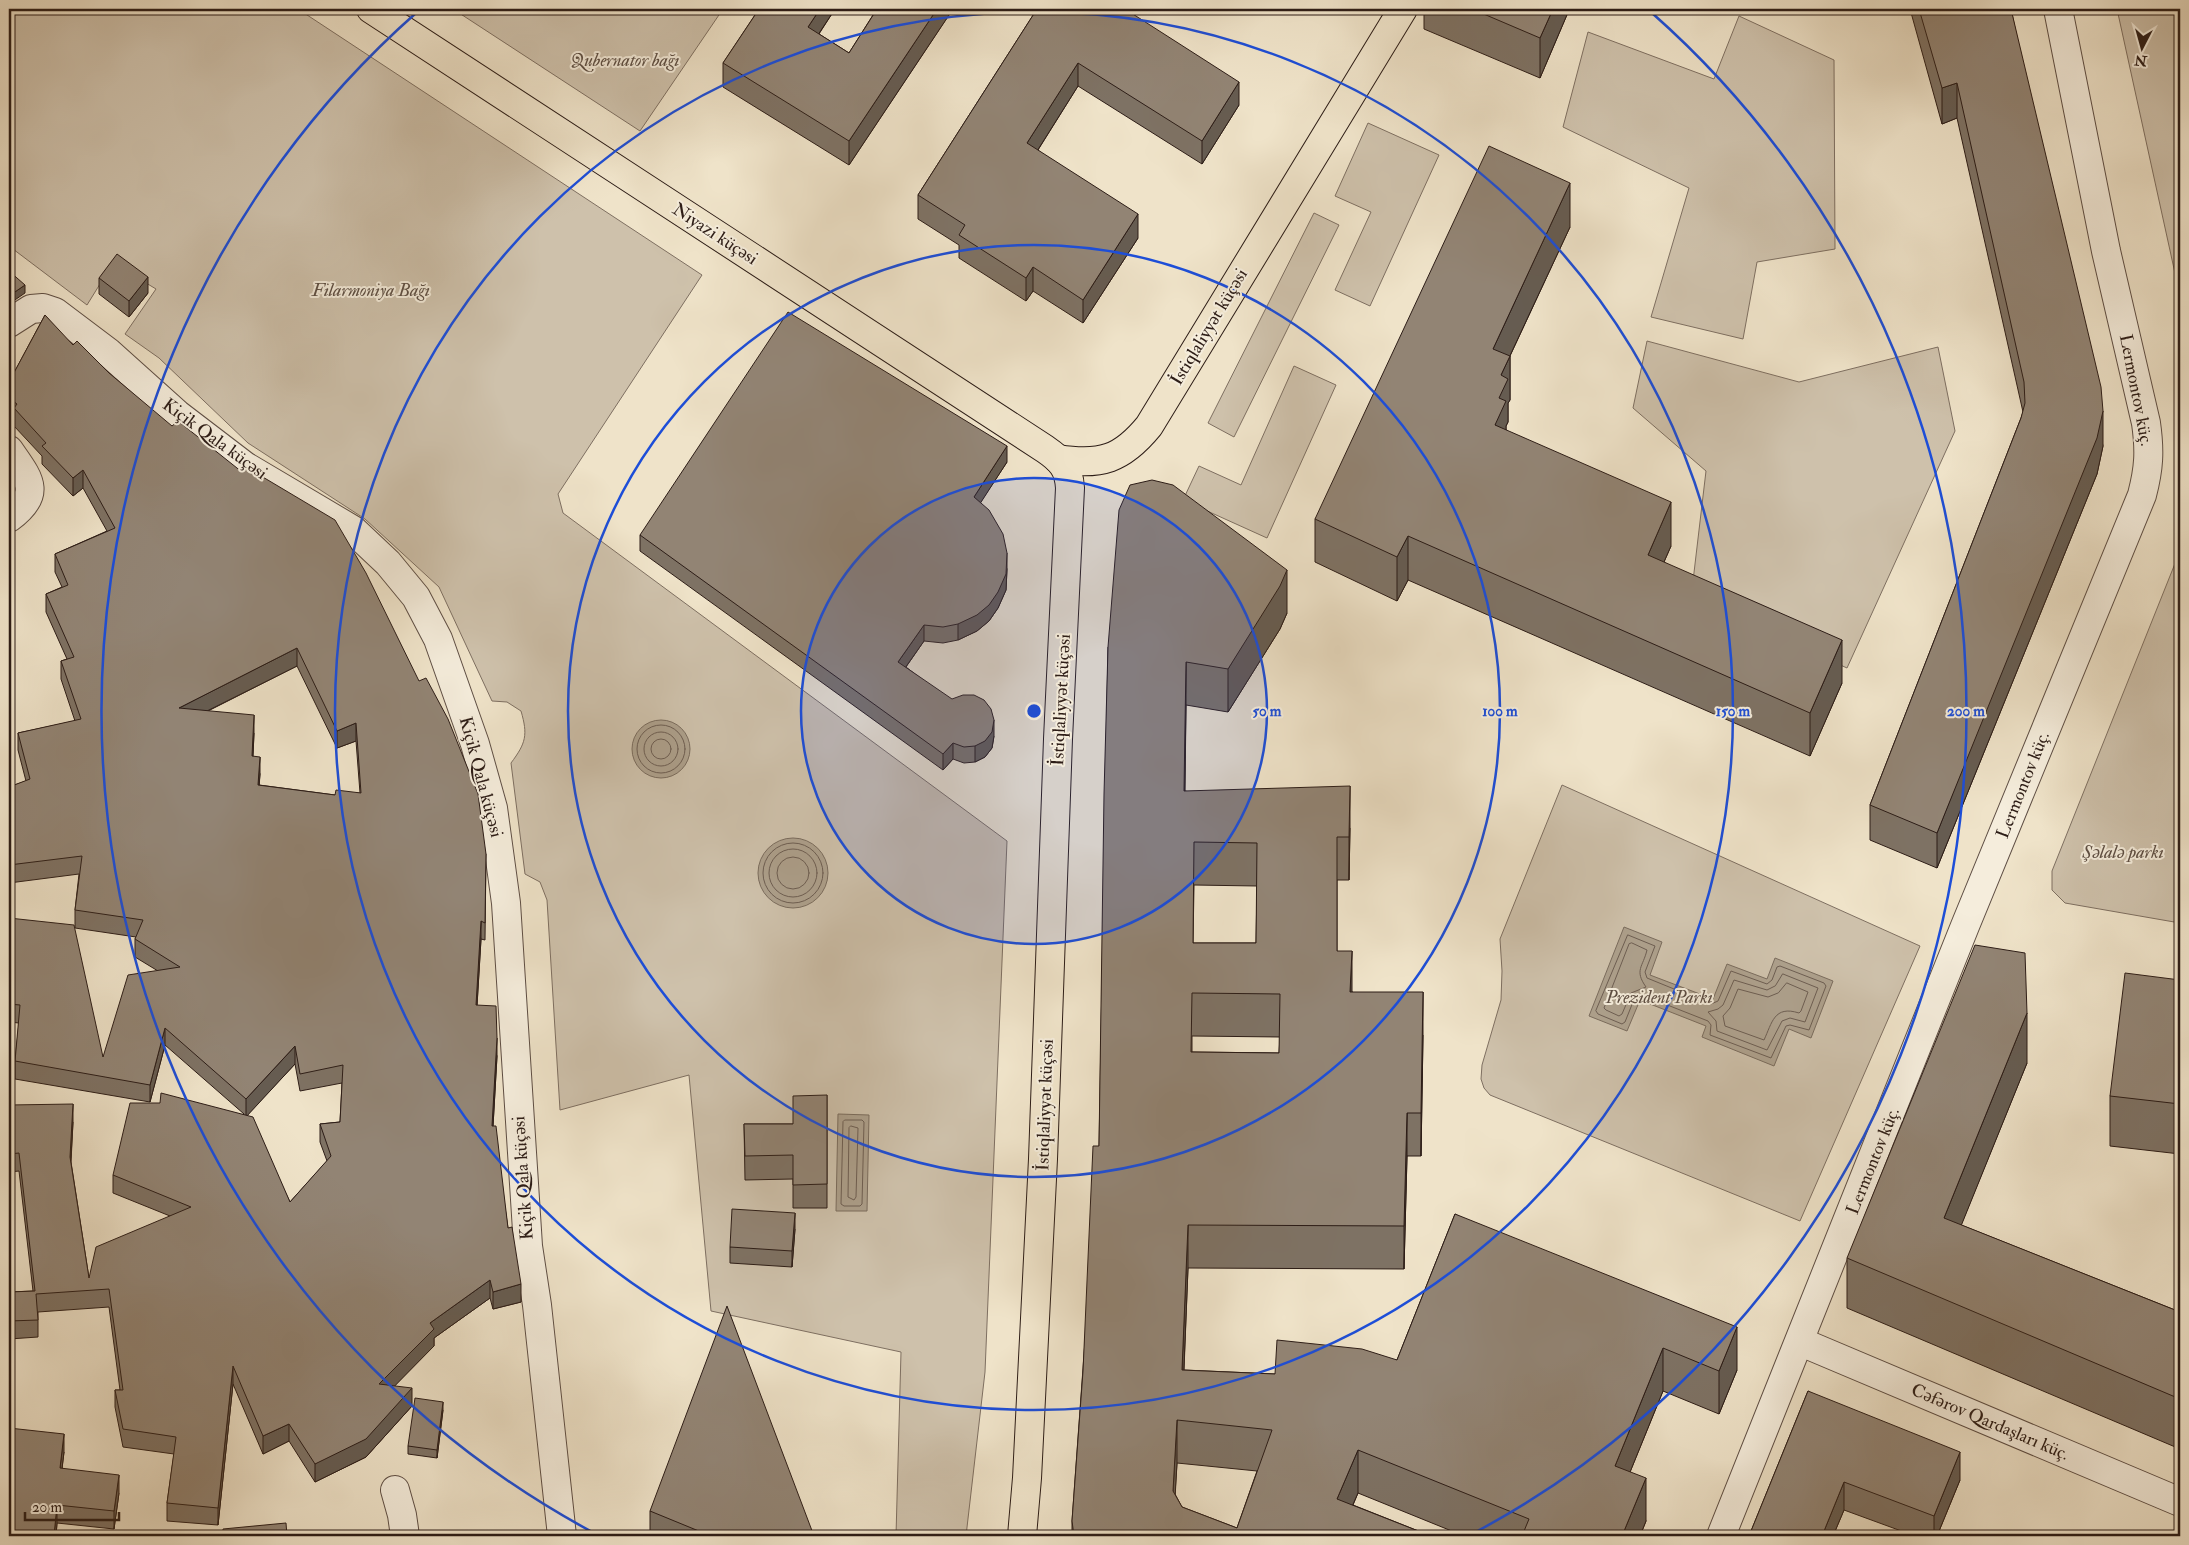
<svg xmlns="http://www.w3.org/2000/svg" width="2189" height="1545" font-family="'IM FELL Double Pica',serif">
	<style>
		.green { fill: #cec1ab; stroke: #7e6f61 }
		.water { fill: #ada08c; stroke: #7a6c5d }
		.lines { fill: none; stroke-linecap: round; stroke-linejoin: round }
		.shore { stroke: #6d5e52; stroke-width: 1 }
		.minor-casing { stroke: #5e4e44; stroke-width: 30 }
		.major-casing { stroke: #2d1d17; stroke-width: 30 }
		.minor { stroke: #f5eddc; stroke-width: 28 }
		.major { stroke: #efe3c9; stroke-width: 28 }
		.wall { fill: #7e7264; stroke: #2d1d17; fill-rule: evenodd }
		.shaded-wall { fill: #665c51; stroke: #2d1d17 }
		.building { fill: #928474; stroke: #2d1d17; fill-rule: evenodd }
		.ring { fill: none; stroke: #1d4ed8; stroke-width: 2.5 }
		.labels { text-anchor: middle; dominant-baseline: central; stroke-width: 4; stroke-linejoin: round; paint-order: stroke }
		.park-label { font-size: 18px; font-style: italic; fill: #5d4e43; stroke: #f5eddc }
		.street-label { font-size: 18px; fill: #2d1d17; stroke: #f5eddc }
		.centre { fill: #1d4ed8; stroke: #f5eddc; stroke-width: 2.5 }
		.ring-label { font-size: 15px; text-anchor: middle; font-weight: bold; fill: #1d4ed8; stroke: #f5eddc; stroke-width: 4; stroke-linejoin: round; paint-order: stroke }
	</style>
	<rect width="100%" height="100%" fill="#efe3c9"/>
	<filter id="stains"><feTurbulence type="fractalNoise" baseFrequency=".004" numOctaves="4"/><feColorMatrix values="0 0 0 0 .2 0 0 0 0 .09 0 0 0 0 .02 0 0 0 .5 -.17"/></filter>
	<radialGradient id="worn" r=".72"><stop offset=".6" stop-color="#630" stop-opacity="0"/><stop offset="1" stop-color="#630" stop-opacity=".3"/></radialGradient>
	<g class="green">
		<path d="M9 9H298L702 275 558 494 563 513 1007 841 985 1372 966 1536H896L901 1352 711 1311 689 1075 560 1110 547 900 540 882 525 874 511 763C526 743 528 735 521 711L507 702 492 701 439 587 365 519 248 443 159 358 125 334 156 289 113 263 87 305 9 246Z"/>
		<path d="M453 9H723L640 131Z"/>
		<path d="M2117 9H2180V296Z"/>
		<path d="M1739 16 1834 60 1835 249 1757 262 1743 339 1651 317 1689 188 1563 127 1588 32 1714 79Z"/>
		<path d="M1368 123 1439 155 1370 306 1335 290 1371 212 1335 196Z"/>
		<path d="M1314 213 1339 225 1234 437 1208 423Z"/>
		<path d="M1647 341 1799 382 1938 347 1955 431 1847 668 1691 598 1706 471 1633 408Z"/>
		<path d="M1294 366 1336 385 1267 538 1183 500 1199 466 1241 485Z"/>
		<path d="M2180 551V923L2065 903 2052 890V871Z"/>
		<path d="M1562 785 1920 946 1800 1221 1490 1095 1484 1088 1481 1079 1482 1065 1501 1000 1502 971 1500 939Z"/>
	</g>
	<g class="water">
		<circle cx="661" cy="749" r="29"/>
		<circle cx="793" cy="873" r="35"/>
		<path d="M1624 927 1662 942 1650 975 1713 999 1727 964 1767 979 1775 958 1833 981 1811 1038 1789 1029 1774 1066 1702 1037 1706 1026 1640 1000 1627 1031 1589 1016Z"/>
		<path d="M838 1114 869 1115 867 1211H836Z"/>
	</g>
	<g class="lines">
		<g class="shore">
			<circle cx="661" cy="749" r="24"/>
			<circle cx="661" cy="749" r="17"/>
			<circle cx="661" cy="749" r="10"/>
			<circle cx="793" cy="873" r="30"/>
			<circle cx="793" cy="873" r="24"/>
			<circle cx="793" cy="873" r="16"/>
			<path d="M1628 935 1655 946 1645 972 1647 978 1711 1004 1718 1001 1731 971 1767 984 1772 980 1777 967 1780 966 1824 983 1826 986 1809 1030 1790 1025 1786 1026 1771 1058 1710 1035 1711 1025 1708 1021 1642 995 1635 997 1625 1022 1622 1024 1598 1014 1596 1011Z"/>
			<path d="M1632 943 1647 950C1643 967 1634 970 1646 987L1631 993 1622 1014 1619 1016 1606 1010 1604 1008 1629 944Z"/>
			<path d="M1783 974 1818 988 1805 1022 1790 1018 1782 1021 1767 1050 1717 1031 1716 1021 1708 1012 1718 1009 1723 1005 1734 980 1767 990 1775 986Z"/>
			<path d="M1787 983 1808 992 1801 1011 1799 1013C1774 1005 1772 1023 1764 1040L1725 1026 1723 1016 1730 1008 1738 989 1768 997 1778 993Z"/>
			<path d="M845 1120H862L864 1122 862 1204 860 1206H844L841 1204 843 1122Z"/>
			<path d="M851 1126 858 1128 856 1197 854 1200 848 1197 849 1128Z"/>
		</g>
		<g class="minor-casing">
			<g id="minor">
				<path d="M9 323 31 309 43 308 55 312 108 352 177 414 245 466 353 530 388 563 416 597 438 639 475 744 493 808 506 903 528 1246 537 1305 562 1536"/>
				<path d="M9 450C29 479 43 493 9 518"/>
				<path d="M1801 1342 2180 1502"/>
				<path d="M395 1490 402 1515 405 1536"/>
				<path d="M1721 1536 1965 926 2142 495C2149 468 2150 451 2146 423L2106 251 2058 9"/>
			</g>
		</g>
		<g class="major-casing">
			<g id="major">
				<path d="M371 9 1045 449C1061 460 1069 468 1070 488L1058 739 1043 1159 1027 1478 1022 1536"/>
				<path d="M1058 459C1101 466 1122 459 1149 426L1403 9"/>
			</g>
		</g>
		<use href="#minor" class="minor"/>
		<use href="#major" class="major"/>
	</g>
	<g class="wall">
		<path d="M759 9H835L819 34 849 53 873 15 862 9H953L849 165 723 87V63Z"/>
		<path d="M1037 9 1239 105 1202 164 1078 86 1038 150 1138 238 1083 323 1033 291 1026 301 959 258V245L918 219V195Z"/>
		<path d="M1424 9H1569V10L1540 78 1424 29Z"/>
		<path d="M1754 9H1869L1754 11Z"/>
		<path d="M1910 9H2011L2103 446 2097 474 1937 868 1870 840V805L2021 418 2023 412 1957 118 1942 124Z"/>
		<path d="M1570 227 1510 356V400L1508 403V422L1506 426V430L1671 546 1664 562 1842 683 1810 756 1408 580 1397 601 1315 562V519Z"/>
		<path d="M99 278 148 293 129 317 99 294Z"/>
		<path d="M45 315 486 854 485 940 481 939 477 1005 497 1056 493 1126 508 1228 521 1302 493 1309 490 1298 434 1338V1346L394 1386 412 1406 366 1457 315 1482 289 1441 263 1454 233 1384 218 1525 167 1521V1503L174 1454 123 1447 115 1407V1390H120L109 1307 38 1312V1337L9 1339V1292L33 1291 19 1171 9 1172V1105L73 1122 71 1162 89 1278 170 1216 113 1193V1175L244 1114 165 1045 150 1102 15 1079V1061L19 1023 9 1022V915V918L103 1057 158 971 135 957V939L136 937 75 928V910L79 874 9 883V787L26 781 18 750V733L75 721 61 679V661L67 659 46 612V594L62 587 55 572V554L107 531 83 488 73 496 42 464V456L14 426V420L9 416V382ZM297 666 337 748 356 741 360 793 335 795 259 785 260 774 253 756 254 733 208 711ZM295 1064 300 1091 342 1083 340 1122 320 1124V1142L327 1161 290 1202 247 1115Z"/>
		<path d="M1007 462 980 503 1007 569 1006 590 998 608 989 621 977 631 958 640 943 643 924 641 906 667 994 736 992 748 985 757 975 762 964 763 953 759 943 770 640 551V535Z"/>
		<path d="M1287 613 1280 629 1228 712 1186 705 1185 791 1350 828 1349 880H1337V951L1352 992 1423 1035 1421 1156H1407L1404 1269 1188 1268 1184 1370 1275 1374 1397 1360 1455 1214 1737 1370 1719 1414 1663 1391 1630 1472 1646 1521 1640 1536H1464L1358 1493 1353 1505 1431 1536H1072V1521L1099 1146 1108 647ZM1194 885 1257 886 1256 943H1193ZM1192 1036 1280 1037 1279 1053 1192 1052ZM1177 1463 1257 1471 1237 1528 1182 1507 1175 1494Z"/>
		<path d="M2180 980V1154L2110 1146V1096Z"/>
		<path d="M2027 1063 1961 1225 2180 1312V1449L1847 1308V1258Z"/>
		<path d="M827 1095V1208H793V1179L745 1180 744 1124H793Z"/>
		<path d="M795 1229 792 1267 730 1263V1247Z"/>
		<path d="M1808 1391 1960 1480 1937 1536H1915L1844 1510 1833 1536H1749Z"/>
		<path d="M443 1410 437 1458 408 1454V1446Z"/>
		<path d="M64 1452 62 1468 119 1493 114 1529 57 1523 56 1536H9Z"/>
		<path d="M650 1511 814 1536H654L650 1535Z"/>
	</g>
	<g class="shaded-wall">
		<path d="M820 9H835L808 50V27Z"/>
		<path d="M937 9H953L849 165V141Z"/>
		<path d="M1553 9H1569V10L1540 78V38Z"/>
		<path d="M1078 63V86L1027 167V143Z"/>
		<path d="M1239 82V105L1202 164V141Z"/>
		<path d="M1957 83V118L1942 124V88Z"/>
		<path d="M1570 183V227L1493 392V349Z"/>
		<path d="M1138 214V238L1083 323V300Z"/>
		<path d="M1033 267V291L1026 301V278Z"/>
		<path d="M148 277V293L129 317V301Z"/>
		<path d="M25 285V293L9 304V296Z"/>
		<path d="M1510 356V400L1508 403V422L1506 426V445L1495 425 1501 375Z"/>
		<path d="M2103 411V446L2097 474 1937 868V833Z"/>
		<path d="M1007 446V462L974 513V497Z"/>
		<path d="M83 470V488L73 496V478Z"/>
		<path d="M1671 502V546L1648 598V555Z"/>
		<path d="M1408 536V580L1397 601V557Z"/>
		<path d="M1007 553V569L1006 590 998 608 989 621 977 631 958 640V624Z"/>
		<path d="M1287 570V613L1280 629 1228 712V669Z"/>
		<path d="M924 625V641L898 678V662Z"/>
		<path d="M1842 640V683L1810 756V713Z"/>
		<path d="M297 648V666L179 725V708Z"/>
		<path d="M1186 662V705L1184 834V791Z"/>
		<path d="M254 715V733L252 774V756Z"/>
		<path d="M994 720V736L992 748 985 757 975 762V746Z"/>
		<path d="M356 723V741L337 748V731Z"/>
		<path d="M953 743V759L943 770V754Z"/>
		<path d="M260 757V774L258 802V785Z"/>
		<path d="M1350 786V828L1349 880V837Z"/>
		<path d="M481 921V939L476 1023V1005Z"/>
		<path d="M1352 951V994L1350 992Z"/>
		<path d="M1423 992V1035L1421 1156V1113Z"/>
		<path d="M2027 1013V1063L1944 1268V1218Z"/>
		<path d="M165 1028V1045L150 1102V1085Z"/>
		<path d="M497 1038V1056L492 1144V1126Z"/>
		<path d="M295 1046V1064L246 1117V1099Z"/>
		<path d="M73 1104V1122L70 1174V1157Z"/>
		<path d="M1407 1113V1156L1404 1269V1226Z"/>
		<path d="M795 1213V1229L792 1267V1251Z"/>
		<path d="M1188 1225V1268L1182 1413V1370Z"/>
		<path d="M490 1280V1298L434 1338V1346L379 1402V1384L430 1323Z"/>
		<path d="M521 1284V1302L493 1309V1292Z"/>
		<path d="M1737 1327V1370L1719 1414V1371Z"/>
		<path d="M1663 1348V1391L1615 1509V1466Z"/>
		<path d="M233 1366V1384L218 1525V1508Z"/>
		<path d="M412 1388V1406L366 1457 315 1482V1464Z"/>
		<path d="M443 1402V1410L437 1458V1450Z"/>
		<path d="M1177 1420V1463L1173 1534V1491Z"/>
		<path d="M289 1424V1441L263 1454V1436Z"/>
		<path d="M64 1434V1452L60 1486V1468Z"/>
		<path d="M1358 1450V1493L1339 1536 1337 1499Z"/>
		<path d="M1960 1452V1480L1937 1536H1934V1516Z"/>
		<path d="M119 1475V1493L114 1529V1511Z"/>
		<path d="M1646 1478V1521L1640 1536H1622Z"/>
		<path d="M1844 1482V1510L1833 1536H1822Z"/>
		<path d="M57 1505V1523L56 1536H54Z"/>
	</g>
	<g class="building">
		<path d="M759 9H820L808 27 849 53 877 9H937L849 141 723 63Z"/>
		<path d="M1037 9H1125L1239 82 1202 141 1078 63 1027 143 1138 214 1083 300 1033 267 1026 278 959 235 965 225 918 195Z"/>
		<path d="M1472 9H1553L1540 38Z"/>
		<path d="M1919 9H2011L2101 387 2103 411 2097 438 1937 833 1870 805 2021 418 2025 403 2024 382 1957 83 1942 88Z"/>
		<path d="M1489 146 1570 183 1493 349 1510 356 1501 375 1508 379 1499 398 1506 401 1495 425 1671 502 1648 555 1842 640 1810 713 1408 536 1397 557 1315 519Z"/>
		<path d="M117 254 148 277 129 301 99 278Z"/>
		<path d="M9 271 25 285 9 296Z"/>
		<path d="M788 312 1007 446 974 497 989 510 1003 534 1007 553 1006 574 998 592 989 605 977 615 958 624 943 627 924 625 898 662 952 699 963 695H974L984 700 991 709 994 720 992 732 985 741 975 746 964 747 953 743 943 754 640 535Z"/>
		<path d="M45 315 73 345 77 341 109 373 172 426 178 421 242 472 246 467 335 520 366 573 419 681 426 678 448 719 478 794 486 854 485 923 481 921 476 1005 496 1006 497 1038 492 1126H496L508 1228 512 1227 521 1284 493 1292 490 1280 430 1323 434 1329 379 1384 412 1388 366 1439 315 1464 289 1424 263 1436 233 1366 218 1508 167 1503 176 1437 123 1429 115 1390H123L109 1289 36 1294 38 1320 9 1321V1292L35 1291 19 1153 9 1154V1105L73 1104 70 1157 89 1278 96 1247 191 1207 113 1175 130 1103H160L161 1093 253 1117 290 1202 331 1156 320 1124 340 1122 343 1065 300 1074 295 1046 246 1099 165 1028 150 1085 15 1061 20 1005 9 1004V915V918L74 925 103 1057 128 975 180 967 135 939 143 920 75 910 82 856 9 865V787L30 779 18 733 81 719 61 661 74 657 46 594 68 585 55 554 115 528 83 470 73 478 42 446 46 443 14 408 17 404 9 398V382ZM297 648 337 731 356 723 361 793 336 790 335 795 258 785 260 757 252 756 254 715 179 708Z"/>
		<path d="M1152 480 1173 485 1287 570 1280 586 1228 669 1186 662 1184 791 1350 786 1349 837H1337V951H1352L1350 992H1423L1421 1113H1407L1404 1226 1188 1225 1182 1370 1275 1374 1277 1340 1362 1349 1397 1360 1455 1214 1737 1327 1719 1371 1663 1348 1615 1466 1646 1478 1622 1536H1522L1529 1519 1358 1450 1337 1499 1431 1536H1074L1072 1521 1083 1371 1093 1146H1099L1104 794 1108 647 1119 510 1130 485ZM1194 842 1257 843 1256 943H1193ZM1192 993 1280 994 1279 1053 1191 1052ZM1177 1420 1272 1430 1237 1528 1182 1507 1173 1491Z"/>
		<path d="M1975 945 2025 953 2027 1013 1944 1218 2180 1312V1399L1847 1258Z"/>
		<path d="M2125 973 2180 980V1104L2110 1096Z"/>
		<path d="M827 1095V1184L793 1185V1155L745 1156 744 1124H793V1096Z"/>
		<path d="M732 1209 795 1213 792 1251 730 1247Z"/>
		<path d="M727 1306 814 1536H711L650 1511Z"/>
		<path d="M1808 1391 1960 1452 1934 1516 1844 1482 1822 1536H1749Z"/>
		<path d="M415 1398 443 1402 437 1450 408 1446Z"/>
		<path d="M9 1428 64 1434 60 1468 119 1475 114 1511 57 1505 54 1536H9Z"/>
		<path d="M286 1523 287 1536H223V1529Z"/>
	</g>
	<circle cx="1034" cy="711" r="233" fill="#1d4ed8" fill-opacity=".12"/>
	<g class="ring">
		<circle cx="1034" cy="711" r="233"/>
		<circle cx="1034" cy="711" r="466"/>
		<circle cx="1034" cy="711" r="699"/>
		<path d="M596 1534A932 932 0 0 1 416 13M1652 13A932 932 0 0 1 1472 1534"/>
	</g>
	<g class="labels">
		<g class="park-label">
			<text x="625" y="60">Qubernator bağı</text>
			<text x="371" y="290">Filarmoniya Bağı</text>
			<text x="2123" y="852">Şəlalə parkı</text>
			<text x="1659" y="997">Prezident Parkı</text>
		</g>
		<g class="street-label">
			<text transform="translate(715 234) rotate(33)">Niyazi küçəsi</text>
			<text transform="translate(1209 327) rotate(-59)">İstiqlaliyyət küçəsi</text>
			<text transform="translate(2136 390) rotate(79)">Lermontov küç.</text>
			<text transform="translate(215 439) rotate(36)">Kiçik Qala küçəsi</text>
			<text transform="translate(1061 700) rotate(-87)">İstiqlaliyyət küçəsi</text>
			<text transform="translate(481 777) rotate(75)">Kiçik Qala küçəsi</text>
			<text transform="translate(2023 785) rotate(-68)">Lermontov küç.</text>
			<text transform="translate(1045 1105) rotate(-88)">İstiqlaliyyət küçəsi</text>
			<text transform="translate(1873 1161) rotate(-68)">Lermontov küç.</text>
			<text transform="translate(523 1178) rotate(-94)">Kiçik Qala küçəsi</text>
			<text transform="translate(1990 1422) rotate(23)">Cəfərov Qardaşları küç.</text>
		</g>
	</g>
	<circle cx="1034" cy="711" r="8" class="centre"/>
	<g class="ring-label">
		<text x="1267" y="716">50 m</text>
		<text x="1500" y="716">100 m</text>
		<text x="1733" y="716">150 m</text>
		<text x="1966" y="716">200 m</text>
	</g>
	<rect width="2189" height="1545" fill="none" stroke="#efe3c9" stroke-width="30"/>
	<rect x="10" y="10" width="2169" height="1525" fill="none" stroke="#2d1d17" stroke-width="2.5"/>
	<rect x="15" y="15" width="2159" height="1515" fill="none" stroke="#2d1d17"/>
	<g transform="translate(2142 48) rotate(186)" stroke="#f5eddc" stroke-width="4" paint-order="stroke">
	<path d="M0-4L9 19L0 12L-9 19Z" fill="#2d1d17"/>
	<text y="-8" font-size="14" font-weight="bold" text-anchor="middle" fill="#2d1d17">N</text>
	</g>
	<path d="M25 1512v8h94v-8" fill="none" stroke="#2d1d17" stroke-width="2.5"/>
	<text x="32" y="1512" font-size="15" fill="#2d1d17" stroke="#f5eddc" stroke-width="4" paint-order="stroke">20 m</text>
	<rect width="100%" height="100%" filter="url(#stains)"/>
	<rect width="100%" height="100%" fill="url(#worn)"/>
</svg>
